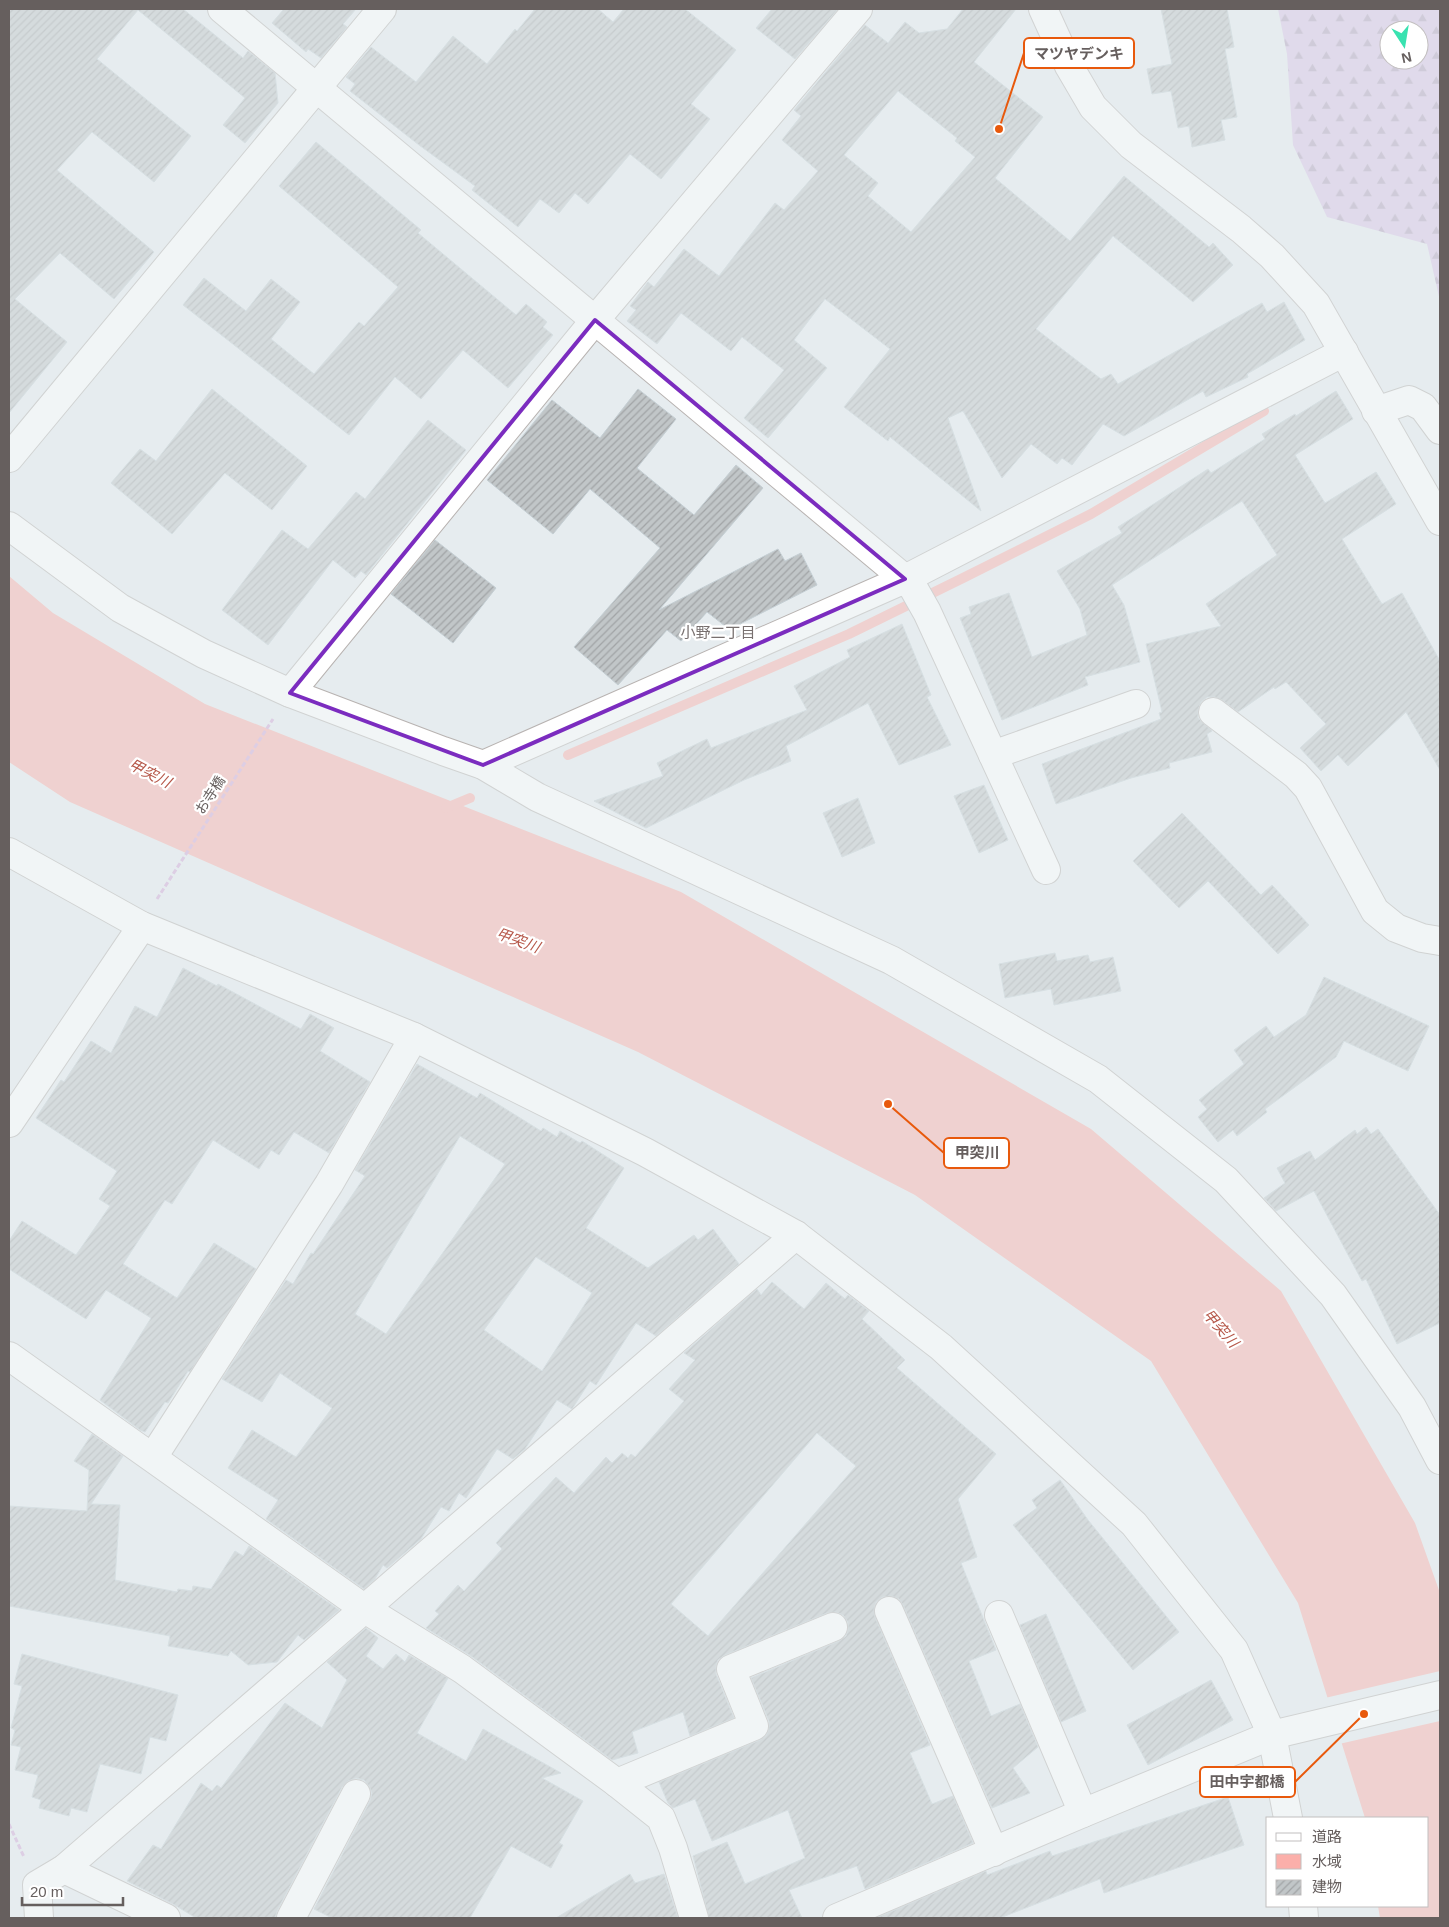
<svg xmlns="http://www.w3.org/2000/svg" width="1449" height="1927" font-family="Arial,'Noto Sans JP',sans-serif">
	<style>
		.forest { fill: url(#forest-firs); fill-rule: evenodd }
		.water { fill: #fbafaa }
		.pier { fill: #e6ecef }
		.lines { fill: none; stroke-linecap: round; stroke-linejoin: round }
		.stream { stroke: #fbafaa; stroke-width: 10 }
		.building { fill: url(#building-hatch); stroke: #c5cfd4; fill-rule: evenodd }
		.street-casing { stroke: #b8b3b1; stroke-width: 30 }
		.secondary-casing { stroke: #bab4b3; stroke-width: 30 }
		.path { stroke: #d2a8d7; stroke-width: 3; stroke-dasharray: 5 2.5; stroke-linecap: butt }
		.street { stroke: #fff; stroke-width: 28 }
		.secondary { stroke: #fff; stroke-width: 28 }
		.marked { fill: none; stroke: #7b2cbf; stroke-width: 4; stroke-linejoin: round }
		.labels { text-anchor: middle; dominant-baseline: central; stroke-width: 4.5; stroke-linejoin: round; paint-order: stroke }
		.street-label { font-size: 14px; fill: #665f5e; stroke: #fff }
		.neighbourhood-label { font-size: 15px; fill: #78706f; stroke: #fff }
		.water-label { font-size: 15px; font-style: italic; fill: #b6584a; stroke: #fff }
		.leader { fill: none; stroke: #e8590c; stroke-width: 2 }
		.callout-dot { fill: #e8590c; stroke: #fff; stroke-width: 2 }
		.callout { fill: #fff; stroke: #e8590c; stroke-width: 2 }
		.callout-label { font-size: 15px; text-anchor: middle; font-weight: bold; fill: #665f5e }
	</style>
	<defs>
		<pattern id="forest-firs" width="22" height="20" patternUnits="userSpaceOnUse" patternTransform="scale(1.25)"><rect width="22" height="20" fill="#d9c4e6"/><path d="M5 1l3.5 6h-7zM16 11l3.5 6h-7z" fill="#b4a2be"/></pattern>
		<pattern id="building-hatch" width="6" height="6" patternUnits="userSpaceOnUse" patternTransform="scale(1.25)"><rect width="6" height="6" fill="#c1c6c8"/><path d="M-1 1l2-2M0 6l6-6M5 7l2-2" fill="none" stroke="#a1a4a6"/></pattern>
	</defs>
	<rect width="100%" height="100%" fill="#e6ecef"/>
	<path class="forest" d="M1278 9H1440V301L1427 244 1327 217 1293 145 1287 54ZM1389 30H1419V60H1389Z"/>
	<path class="water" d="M9 576 53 613 205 704 681 892 1091 1129 1281 1291 1415 1523 1440 1593V1918H1380L1378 1906H1428V1818H1365L1298 1603 1151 1361 915 1195 638 1052 70 802 9 762Z"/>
	<path class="pier" d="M1440 1671V1721L1339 1744 1325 1698Z"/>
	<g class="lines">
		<g class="stream">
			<path d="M568 755 849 634 963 578 1091 514 1264 411"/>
			<path d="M446 808 470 798"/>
		</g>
	</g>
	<g class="building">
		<path d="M9 9H183L243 58 248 51 275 73 278 103 245 143 223 125 245 98 138 10 97 59 191 136 154 182 92 132 57 170 154 252 114 299 60 253 15 299 67 342 9 413Z"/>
		<path d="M284 9H356L343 24 347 27 321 58 308 49 306 52 272 23Z"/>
		<path d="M535 9H598L613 22 624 9H685L736 50 691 104 710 119 661 179 630 154 588 204 575 193 559 213 540 199 518 227 472 190 475 186 419 145 350 91 355 84 346 77 371 47 416 82 453 36 487 64 515 29 517 31Z"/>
		<path d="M772 9H838L795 59 756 28Z"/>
		<path d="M963 9H1016L974 62 1043 117 995 178 1070 241 1124 176 1209 247 1213 243 1233 265 1193 302 1113 236 1036 329 1101 379 1111 374 1118 384 1262 303 1267 312 1284 302 1305 340 1247 374 1248 377 1206 397 1203 391 1124 436 1103 424 1072 465 1062 458 1057 464 1031 444 1002 478 963 411 948 418 981 511 890 437 888 441 844 407 890 349 825 299 794 340 827 368 768 438 744 418 784 370 742 337 731 351 681 313 657 344 627 321 636 310 630 306 648 282 654 287 684 249 719 276 775 203 784 210 818 171 782 140 801 116 794 110 865 25 888 43 905 22 919 33 947 29ZM898 91 957 138 955 141 975 157 911 232 868 196 878 183 844 155Z"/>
		<path d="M1161 9H1227L1234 47 1225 49 1237 117 1221 120 1225 140 1192 147 1189 126 1178 128 1171 91 1152 94 1147 69 1172 64Z"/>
		<path d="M316 142 421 230 418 233 516 315 526 304 547 322 543 327 553 335 508 388 463 350 421 399 395 377 349 435 183 305 204 278 246 311 271 279 300 302 271 339 314 374 359 322 364 326 398 287 279 186Z"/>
		<path d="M212 389 307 466 272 510 225 473 172 534 111 483 140 449 156 461Z"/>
		<path d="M638 389 676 419 637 468 694 515 736 465 763 488 659 610 778 549 785 561 801 553 817 585 740 624 734 633 707 612 681 641 667 630 618 685 574 647 660 548 590 489 553 534 487 480 552 400 600 438Z"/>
		<path d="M1336 391 1353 419 1295 455 1325 503 1376 472 1396 504 1342 539 1382 604 1402 593 1440 661V770L1406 712 1348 766 1338 755 1321 771 1300 748 1326 724 1286 682 1275 689 1274 687 1238 712 1222 700 1215 697H1207L1201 702 1198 710V718L1212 731 1207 734 1212 752 1169 763 1170 768 1131 778 1056 804 1042 764 1161 719 1159 713 1162 712 1146 644 1221 626 1206 604 1277 555 1242 501 1112 585 1124 605 1140 662 1085 677 1088 685 1002 720 960 618 971 614 969 607 1009 593 1032 657 1087 635 1080 609 1057 571 1122 533 1118 527 1208 469 1211 473 1265 439 1262 434 1295 414 1296 416Z"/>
		<path d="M428 420 466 450 366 575 361 571 355 578 333 560 268 645 222 610 282 530 308 549 356 492 365 499Z"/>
		<path d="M435 540 496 588 453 643 391 594Z"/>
		<path d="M902 624 931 695 927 697 951 745 899 765 868 703 786 746 791 761 744 780 646 828 594 801 663 776 657 763 707 739 711 748 807 710 794 686 850 657 847 650Z"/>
		<path d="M984 785 1008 840 979 853 954 796Z"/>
		<path d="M858 798 875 843 842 857 823 813Z"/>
		<path d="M1182 813 1261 895 1272 885 1309 925 1278 954 1208 881 1179 908 1133 861Z"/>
		<path d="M1055 953 1057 961 1088 955 1090 962 1113 957 1121 991 1054 1005 1051 989 1005 998 999 964Z"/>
		<path d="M183 968 217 986 218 984 301 1029 310 1014 334 1028 320 1051 370 1082 329 1153 294 1132 279 1155 271 1150 259 1169 213 1140 172 1204 165 1200 123 1264 177 1298 214 1243 256 1269 190 1372 188 1371 168 1403 165 1402 145 1432 140 1430 100 1400 151 1318 106 1290 86 1319 9 1269V1241L22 1221 76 1255 110 1206 99 1199 117 1171 36 1118 61 1080 64 1082 91 1041 111 1053 135 1006 157 1017Z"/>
		<path d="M1324 977 1429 1026 1408 1071 1344 1041 1336 1057 1265 1109 1267 1112 1237 1136 1233 1130 1218 1142 1198 1117 1207 1109 1199 1100 1244 1064 1234 1050 1266 1026 1274 1037 1306 1015Z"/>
		<path d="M417 1064 477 1098 480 1093 541 1131 543 1128 557 1137 560 1131 580 1143 582 1141 624 1168 586 1228 648 1268 694 1235 698 1240 713 1229 739 1264 656 1336 636 1323 596 1385 590 1381 572 1409 557 1400 525 1449 513 1459 497 1449 466 1498 459 1493 449 1511 441 1507 421 1539 387 1568 383 1565 375 1579 364 1589 266 1519 278 1500 228 1468 252 1430 296 1457 332 1408 280 1373 262 1402 222 1379 286 1280 293 1284 311 1253 313 1254 365 1176 355 1170ZM460 1136 505 1164 386 1334 355 1314ZM536 1257 592 1293 542 1371 484 1330Z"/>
		<path d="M1366 1127 1371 1134 1378 1129 1440 1215V1323L1397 1344 1366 1279 1362 1281 1314 1191 1276 1211 1264 1198 1285 1183 1277 1168 1310 1151 1315 1160 1355 1130 1357 1134Z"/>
		<path d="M772 1282 804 1309 826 1283 845 1299 848 1295 869 1311 862 1319 905 1360 897 1368 996 1454 958 1499 977 1557 961 1563 996 1650 969 1661 991 1716 1020 1704 1038 1747 1013 1768 1030 1793 992 1808 903 1605 899 1599 891 1596 882 1597 876 1602 874 1609 875 1617 930 1745 910 1753 932 1804 953 1796 973 1843 865 1889 857 1866 789 1890 802 1918H709L693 1856 727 1842 745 1884 805 1858 788 1810 712 1841 695 1799 673 1808 668 1803 659 1782 760 1740 766 1736 769 1729V1721L751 1678 839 1641 846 1636 848 1630V1622L843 1615 836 1612 827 1613 725 1655 718 1660 716 1666V1674L734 1718 690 1736 683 1712 632 1732 638 1753 612 1760 471 1656 426 1628 439 1614 435 1611 458 1585 464 1591 502 1549 496 1543 556 1477 574 1493 606 1457 612 1463 622 1453 628 1458 631 1454 635 1457 684 1401 669 1389 695 1360 684 1353 757 1289 761 1295ZM817 1433 856 1466 708 1636 671 1604Z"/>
		<path d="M92 1434 123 1456 91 1504 120 1505 115 1580 177 1592 178 1589 192 1591 193 1586 211 1589 235 1551 243 1556 249 1546 339 1610 304 1640 298 1635 277 1662 248 1665 231 1651 228 1656 168 1646 170 1636 9 1606V1506L87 1511 89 1470 74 1461Z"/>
		<path d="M1060 1480 1088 1520 1179 1632 1133 1670 1013 1525 1037 1508 1032 1500Z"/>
		<path d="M1046 1614 1086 1711 1061 1722 1020 1625Z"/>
		<path d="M366 1628 378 1638 366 1656 383 1669 396 1654 405 1662 409 1655 448 1678 417 1733 466 1761 483 1729 561 1773 542 1778 583 1801 559 1843 563 1845 551 1868 511 1846 470 1918H332L314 1909 370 1801 372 1793 369 1786 364 1780 356 1778 348 1781 342 1787 277 1911 275 1918H196L173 1904 127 1881 153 1845 161 1849 201 1783 212 1791 217 1785 221 1788 285 1703 322 1728 347 1680 327 1662Z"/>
		<path d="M22 1654 178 1695 166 1741 150 1737 141 1774 100 1764 87 1812 71 1808 69 1816 39 1808 41 1800 32 1797 38 1775 15 1770 21 1747 11 1745 15 1730 11 1728 22 1686 14 1684Z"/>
		<path d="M1211 1680 1233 1720 1148 1765 1127 1725Z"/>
		<path d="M1228 1797 1244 1845 1104 1893 1100 1879 1000 1918H876L986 1871 987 1875 1050 1851 1052 1856Z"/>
		<path d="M630 1874 635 1883 664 1874 678 1918H556Z"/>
	</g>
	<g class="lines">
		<g class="street-casing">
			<g id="street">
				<path d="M222 9 905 579 914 589 927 612 1046 870"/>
				<path d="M1376 411 1409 400 1423 407 1440 430"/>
				<path d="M9 458 382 9"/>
				<path d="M9 526 120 608 204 654 290 693 443 751 483 765 537 797 891 960 1098 1079 1226 1180 1333 1295 1412 1407 1440 1460"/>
				<path d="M290 693 595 320 858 9"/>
				<path d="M1213 712 1296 775 1308 788 1375 911 1396 928 1422 938 1440 941"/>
				<path d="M993 755 1136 704"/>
				<path d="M483 765 905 579 1344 352"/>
				<path d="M9 852 142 926 414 1037 645 1152 796 1235 941 1347 1134 1524 1234 1650 1272 1735 1288 1818"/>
				<path d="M9 1123 142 926"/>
				<path d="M9 1356 365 1609 462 1669 617 1783 661 1818 673 1848 694 1918"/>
				<path d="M153 1457 329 1184 414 1037"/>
				<path d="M889 1611 994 1852"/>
				<path d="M999 1615 1083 1813"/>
				<path d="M617 1783 754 1726 731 1669 833 1627"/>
				<path d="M64 1869 166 1918"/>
				<path d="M1303 1906 1304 1918"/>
				<path d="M39 1918 37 1885 64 1869 796 1235"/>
				<path d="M291 1918 356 1794"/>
				<path d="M837 1918 1083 1813 1272 1735 1440 1695"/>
			</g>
		</g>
		<g class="secondary-casing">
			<path id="secondary" d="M1043 9 1069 66 1093 107 1131 145 1241 229 1272 256 1316 304 1440 521"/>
		</g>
		<g class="path">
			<path d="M157 899 273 719"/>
			<path d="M9 1824 24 1857"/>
		</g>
		<use href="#street" class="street"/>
		<use href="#secondary" class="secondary"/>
	</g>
	<path d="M0 0H1449V1927H0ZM595 320 905 579 483 765 290 693Z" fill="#e6ecef" fill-opacity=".55" fill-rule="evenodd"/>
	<path class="marked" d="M595 320 905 579 483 765 290 693Z"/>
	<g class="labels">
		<g class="street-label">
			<text transform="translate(210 795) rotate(-57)">お寺橋</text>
		</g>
		<g class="neighbourhood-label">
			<text x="718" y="632">小野二丁目</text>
		</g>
		<g class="water-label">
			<text transform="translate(150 773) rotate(27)">甲突川</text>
			<text transform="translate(518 940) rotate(20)">甲突川</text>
			<text transform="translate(1221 1328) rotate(49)">甲突川</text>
		</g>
	</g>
	<path class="leader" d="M999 129L1024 53M888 1104L944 1153M1364 1714L1295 1782"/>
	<g class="callout-dot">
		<circle cx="999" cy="129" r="5"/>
		<circle cx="888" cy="1104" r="5"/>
		<circle cx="1364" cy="1714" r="5"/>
	</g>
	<g class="callout">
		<rect x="1024" y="38" width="110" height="30" rx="5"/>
		<rect x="944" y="1138" width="65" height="30" rx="5"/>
		<rect x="1200" y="1767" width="95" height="30" rx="5"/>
	</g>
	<g class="callout-label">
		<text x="1079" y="59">マツヤデンキ</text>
		<text x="977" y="1158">甲突川</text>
		<text x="1247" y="1787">田中宇都橋</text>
	</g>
	<rect width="1449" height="1927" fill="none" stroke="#665f5e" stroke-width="20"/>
	<rect x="1266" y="1817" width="162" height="90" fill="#ffffff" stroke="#c2bfbf"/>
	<rect x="1276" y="1833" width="25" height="8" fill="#ffffff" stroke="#c2bfbf"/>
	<text x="1312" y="1842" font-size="15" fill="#665f5e">道路</text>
	<rect x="1276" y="1854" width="25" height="15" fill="#fbafaa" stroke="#c2bfbf"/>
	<text x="1312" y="1867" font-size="15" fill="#665f5e">水域</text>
	<rect x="1276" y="1880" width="25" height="15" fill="url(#building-hatch)" stroke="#c2bfbf"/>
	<text x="1312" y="1892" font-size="15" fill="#665f5e">建物</text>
	<g transform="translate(1404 45) rotate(168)"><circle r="24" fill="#ffffff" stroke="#c2bfbf"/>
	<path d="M0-4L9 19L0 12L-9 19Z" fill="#39e2b0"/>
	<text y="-8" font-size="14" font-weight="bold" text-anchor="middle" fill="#665f5e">N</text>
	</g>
	<path d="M22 1897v8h101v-8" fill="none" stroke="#665f5e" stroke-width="2.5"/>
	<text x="30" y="1897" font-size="15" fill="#665f5e" stroke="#ffffff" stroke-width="4" paint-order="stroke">20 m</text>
</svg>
